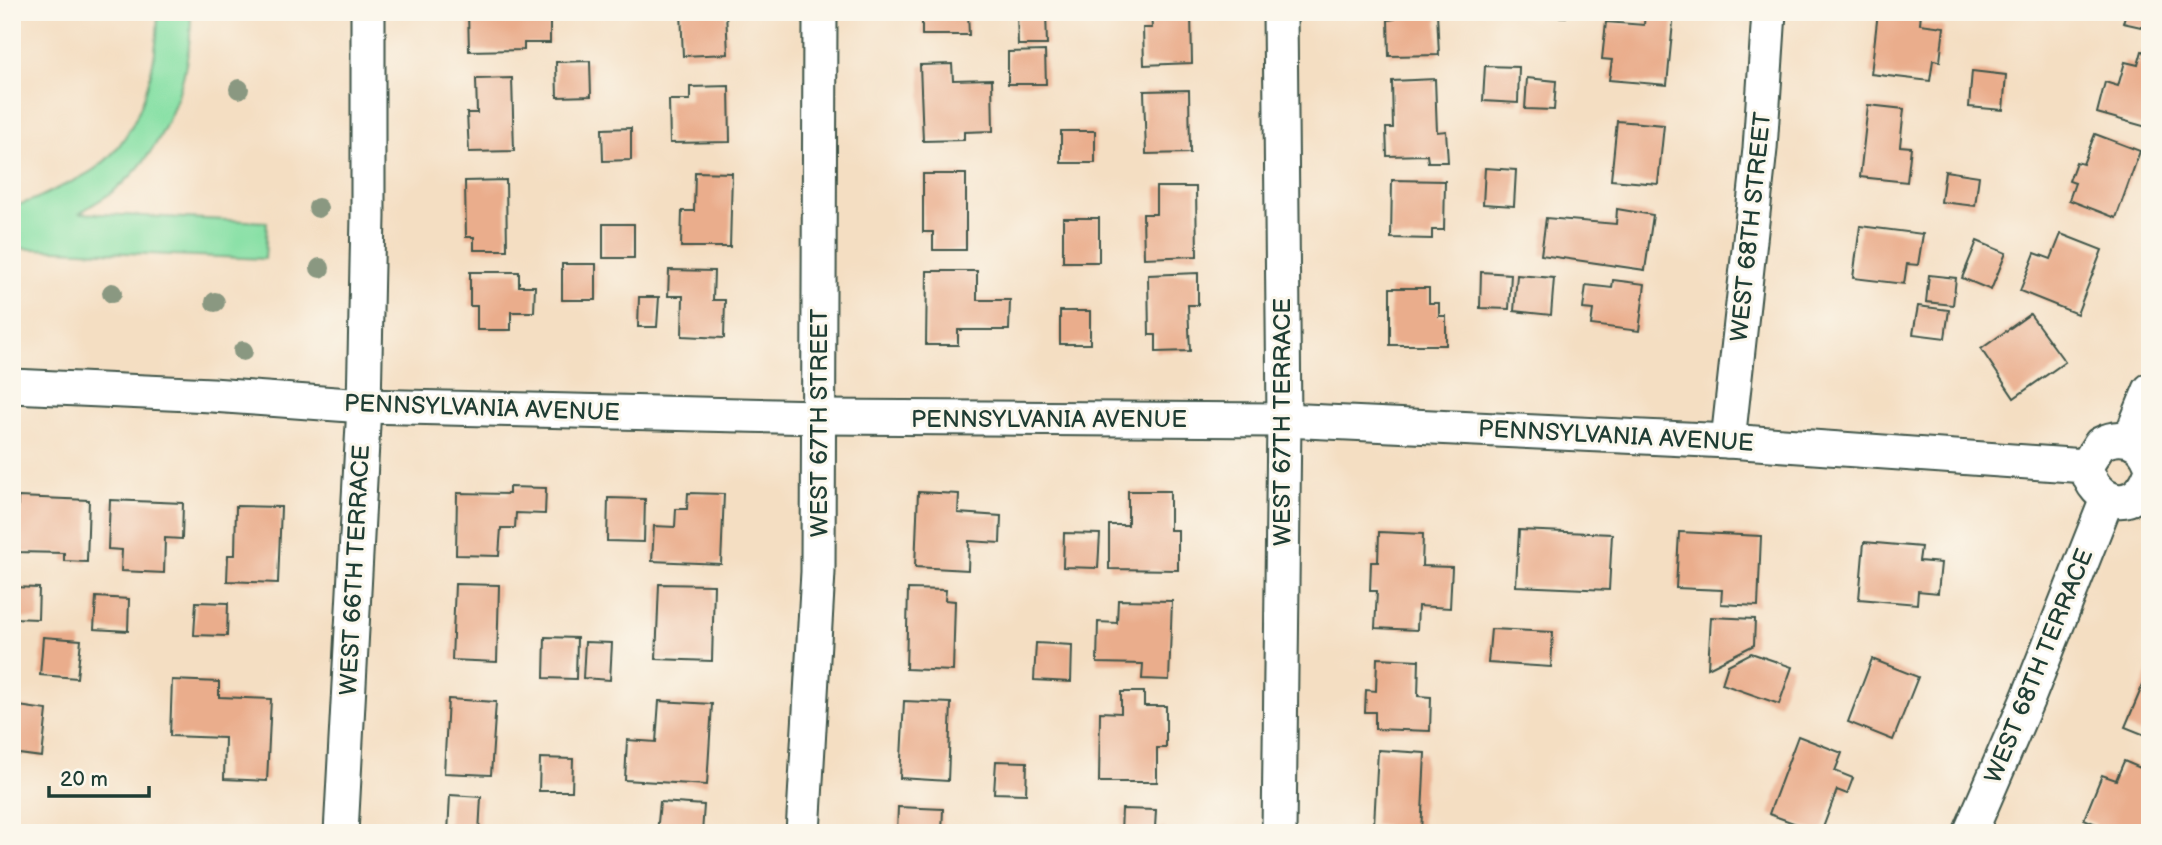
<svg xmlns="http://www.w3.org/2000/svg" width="2162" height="845" font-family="'Balsamiq Sans',sans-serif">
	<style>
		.green { fill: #87e0a5; stroke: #538e6c; stroke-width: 2 }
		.building { fill: #eaad8c }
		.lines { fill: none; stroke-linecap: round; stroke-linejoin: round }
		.minor-casing { stroke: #3f5549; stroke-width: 37 }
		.minor { stroke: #fff; stroke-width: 33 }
		.tree { fill: #8a9881 }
		.labels { text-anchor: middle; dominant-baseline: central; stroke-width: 6; stroke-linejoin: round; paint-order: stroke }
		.street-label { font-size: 24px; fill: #1f3d34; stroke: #fbf7ec }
	</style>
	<rect width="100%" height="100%" fill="#fbf7ec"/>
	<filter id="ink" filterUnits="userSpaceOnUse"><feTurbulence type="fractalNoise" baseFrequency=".0143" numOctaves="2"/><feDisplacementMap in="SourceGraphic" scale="14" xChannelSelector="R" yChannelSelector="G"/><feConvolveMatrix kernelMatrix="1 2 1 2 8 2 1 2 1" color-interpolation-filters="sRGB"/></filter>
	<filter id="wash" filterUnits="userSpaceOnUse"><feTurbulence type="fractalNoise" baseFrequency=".00686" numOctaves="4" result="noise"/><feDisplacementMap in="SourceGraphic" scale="28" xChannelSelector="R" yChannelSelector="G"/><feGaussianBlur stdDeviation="1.57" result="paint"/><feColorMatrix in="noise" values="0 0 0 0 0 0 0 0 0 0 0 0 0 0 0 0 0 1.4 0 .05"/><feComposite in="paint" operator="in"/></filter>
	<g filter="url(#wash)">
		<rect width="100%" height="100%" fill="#f4dec2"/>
		<path class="green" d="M158 12H191C191 78 166 153 111 193 101 200 89 206 80 213L267 222 265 259 12 248V206C29 203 42 196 58 188 72 182 88 175 100 165 142 132 158 62 158 12Z"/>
		<g id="blocks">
			<g class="building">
				<path d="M468 12H550V43H524V50L469 51Z"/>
				<path d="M681 12H726L728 54 683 56Z"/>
				<path d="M922 12H968L969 35H922Z"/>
				<path d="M1046 12 1047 45H1018L1017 13Z"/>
				<path d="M1151 12H1191L1192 63 1144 65 1143 28H1152Z"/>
				<path d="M1395 12H1437L1439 55 1389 56 1388 20 1395 19Z"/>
				<path d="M1530 12H1567L1566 17 1530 15Z"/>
				<path d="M1645 12H1674L1667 85 1609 80 1612 60 1602 59 1606 22 1644 25Z"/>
				<path d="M1878 12H1921L1920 24 1944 27 1940 61 1933 60 1930 81 1871 74Z"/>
				<path d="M2126 12H2150V29L2123 23Z"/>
				<path d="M1045 51 1046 84H1008V52Z"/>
				<path d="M2142 51 2150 53V128L2097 113 2105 82 2118 86 2125 62 2138 65Z"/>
				<path d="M590 61 591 96 557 97 556 62Z"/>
				<path d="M952 64 953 80 992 79 993 131 964 132V140L923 141 920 65Z"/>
				<path d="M1485 66 1519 67 1518 103 1483 101Z"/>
				<path d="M1972 71 2006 75 2003 110 1969 107Z"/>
				<path d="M512 78 514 151 469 152 467 113H477L476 79Z"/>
				<path d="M1527 78 1556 81 1554 110 1525 109Z"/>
				<path d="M1435 79 1437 132 1446 131 1448 162H1428L1427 155 1387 156 1386 128H1393L1392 81Z"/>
				<path d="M729 86 730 142 670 143 669 100H690V87Z"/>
				<path d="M1189 90 1190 153 1146 154 1144 91Z"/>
				<path d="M1868 105 1904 109 1900 146 1911 147 1907 182 1860 177Z"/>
				<path d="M1617 121 1664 125 1658 184 1611 180Z"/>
				<path d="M631 128V160L603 161 602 129Z"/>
				<rect x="1061" y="131" width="34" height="32"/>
				<path d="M2095 134 2140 151 2116 218 2069 200 2075 183 2069 181 2076 162 2083 164Z"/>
				<path d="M1485 168 1516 170 1514 206 1483 204Z"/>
				<path d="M1945 171 1979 176 1975 206 1941 202Z"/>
				<path d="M695 172 732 173 730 247H681L682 211H694Z"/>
				<path d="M923 174H966V250H933V232H923Z"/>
				<path d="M506 180 507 250H474V237H466L465 181Z"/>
				<path d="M1392 180 1445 181 1444 230H1432V239L1391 238Z"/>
				<path d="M1156 187H1196L1197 256 1144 258 1143 214H1156Z"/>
				<path d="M1617 209 1653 215 1645 270 1541 255 1546 218 1616 224Z"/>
				<rect x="1063" y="218" width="36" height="44"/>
				<rect x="603" y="224" width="31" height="34"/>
				<path d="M1860 226 1923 234 1918 265 1907 264 1904 284 1853 278Z"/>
				<path d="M2061 234 2102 250 2077 314 2020 291 2035 253 2051 259Z"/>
				<path d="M1977 241 2006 253 1991 290 1962 278Z"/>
				<rect x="562" y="264" width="34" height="36"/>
				<path d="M669 270 714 271 713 300H725L724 338 682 336 683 296H668Z"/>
				<path d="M927 271H977V300H1010L1009 330H958V345H926Z"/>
				<path d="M470 272H519V286H535L534 312H511V330H477V306H470Z"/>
				<path d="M1481 272 1511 274 1509 309 1480 308Z"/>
				<path d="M1198 273V305H1188L1190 351 1156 352V335H1149L1148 275Z"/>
				<path d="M1517 275 1554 278 1551 315 1514 311Z"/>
				<path d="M1929 275 1956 278 1953 305 1926 302Z"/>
				<path d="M1613 280 1645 284 1639 331 1591 325 1593 310 1583 309 1586 285 1612 288Z"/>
				<path d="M1390 288H1429V303H1439V316H1446V345H1390Z"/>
				<path d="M639 297H659L657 327H638Z"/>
				<path d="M1918 306 1949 310 1945 338 1913 334Z"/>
				<rect x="1060" y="311" width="30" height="33"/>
				<path d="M2030 314 2065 362 2014 398 1981 349Z"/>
				<path d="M509 487 546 488 545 514 516 513 515 528H501L499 556 456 555 457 493 509 494Z"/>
				<path d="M1128 491H1170V530H1178V570L1109 569V525H1128Z"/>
				<path d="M918 492 959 494 958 513 1001 516 1000 543 969 541 968 570 915 567Z"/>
				<path d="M688 493 724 494 721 564 652 561 654 526 675 527 676 509H687Z"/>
				<path d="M18 497 89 500 87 562 64 561V553L16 552Z"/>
				<path d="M608 498 645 499 644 542 607 541Z"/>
				<path d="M110 500 183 503 182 539 165 538 164 573 121 571 122 550 108 549Z"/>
				<path d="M236 506 281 507 278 583 227 581 228 555H235Z"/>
				<path d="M1519 530 1612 534 1609 590 1516 586Z"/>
				<path d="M1379 532 1423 534 1422 566 1452 567 1450 608 1418 606 1417 630 1375 628 1377 591H1370L1371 562H1378Z"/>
				<path d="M1679 532 1761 536 1758 606 1721 604 1722 590 1676 588Z"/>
				<path d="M1064 533 1100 534 1098 568 1063 567Z"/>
				<path d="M1864 542 1921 547 1919 561 1941 563 1938 593 1918 591 1917 604 1859 599Z"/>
				<path d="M455 584 499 585 497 662 452 660Z"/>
				<path d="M659 584 714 585 712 661 656 659Z"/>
				<path d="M12 587 39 588 38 619 12 618Z"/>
				<path d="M908 589 946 590 945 600 955 601 953 671 906 669Z"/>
				<path d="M96 597 129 599 128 631 94 629Z"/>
				<path d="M1118 600 1172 601 1169 680 1142 679 1143 664 1097 663 1098 622 1117 623Z"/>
				<path d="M196 602 228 603 227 636 194 635Z"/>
				<path d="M1711 617 1755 619 1754 645 1708 668Z"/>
				<path d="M1491 629 1553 632 1551 667 1488 663Z"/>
				<path d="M43 637 81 640 77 678 40 675Z"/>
				<path d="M545 637 577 638 576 679 544 678Z"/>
				<path d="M585 642 612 643 610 680 583 678Z"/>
				<path d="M1036 643 1072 645 1071 682 1034 680Z"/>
				<path d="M1751 653 1792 667 1779 704 1722 684 1728 665Z"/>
				<path d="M1377 658 1419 660 1418 696 1431 697 1430 731 1375 729V712H1365L1366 690 1376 691Z"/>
				<path d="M1872 659 1918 677 1893 740 1848 722Z"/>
				<path d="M2150 668V737L2125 727Z"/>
				<path d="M172 680 219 682V697L271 699 267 781 224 779 225 738 170 736Z"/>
				<path d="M1121 692H1144V706H1166V748H1157V782H1099L1100 712 1121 713Z"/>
				<path d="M448 699 496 702 491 775 444 773Z"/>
				<path d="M659 701 712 704 707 785 625 780 627 740 656 742Z"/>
				<path d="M904 701 951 703 948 781 900 778Z"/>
				<path d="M12 705 47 710 42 757 12 753Z"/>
				<path d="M1798 736 1842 753 1835 771 1853 778 1847 794 1837 790 1821 833 1769 814Z"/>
				<path d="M1378 750 1425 753 1421 833H1385L1386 825H1374Z"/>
				<path d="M540 758 573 759 572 791H539Z"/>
				<path d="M996 761 1027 762 1026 794 994 793Z"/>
				<path d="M2124 761 2150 772 2145 785 2150 787V812L2138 833H2092L2096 824 2084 819 2102 775 2116 780Z"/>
				<path d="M450 795 481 797 479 833H448Z"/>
				<path d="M660 802 704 805 702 833H657Z"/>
				<path d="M898 807 943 809 942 833H897Z"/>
				<path d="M1122 809 1156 810 1155 828H1165V833H1121Z"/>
			</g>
		</g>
	</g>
	<g filter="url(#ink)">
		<use href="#blocks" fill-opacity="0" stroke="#3f5549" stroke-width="2"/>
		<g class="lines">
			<g class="minor-casing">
				<g id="minor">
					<path d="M12 386 212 395 364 406 820 417 1284 420 1728 441 2086 466"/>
					<path d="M2130 439 2150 390"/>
					<path d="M1728 441 1760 149 1769 12"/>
					<path d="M2150 462C2141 439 2121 433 2100 444L2086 466C2094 504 2134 516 2150 475"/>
					<path d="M341 833 364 406 368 216V12"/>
					<path d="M803 833 818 572 820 12"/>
					<path d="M1279 833 1284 420 1280 12"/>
					<path d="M1970 833 2029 696 2107 499"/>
				</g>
			</g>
			<use href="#minor" class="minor"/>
		</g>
		<g class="tree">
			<circle cx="239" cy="89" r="10"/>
			<circle cx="318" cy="208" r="10"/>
			<circle cx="320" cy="268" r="10"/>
			<circle cx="112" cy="293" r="10"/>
			<circle cx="215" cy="302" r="10"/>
			<circle cx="243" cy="351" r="10"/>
		</g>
	</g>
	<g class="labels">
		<g class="street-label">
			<text transform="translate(1751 227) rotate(-84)">WEST 68TH STREET</text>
			<text transform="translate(482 408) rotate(2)">PENNSYLVANIA AVENUE</text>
			<text x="1049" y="419">PENNSYLVANIA AVENUE</text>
			<text transform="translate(1282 422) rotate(-90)">WEST 67TH TERRACE</text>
			<text transform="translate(819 423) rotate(-90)">WEST 67TH STREET</text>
			<text transform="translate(1616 436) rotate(3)">PENNSYLVANIA AVENUE</text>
			<text transform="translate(355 570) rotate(-87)">WEST 66TH TERRACE</text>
			<text transform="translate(2039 666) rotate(-68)">WEST 68TH TERRACE</text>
		</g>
	</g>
	<rect width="2162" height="845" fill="none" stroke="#fbf7ec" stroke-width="42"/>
	<path d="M49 786v10h100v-10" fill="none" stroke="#1f3d34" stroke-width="3.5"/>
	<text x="60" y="786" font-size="21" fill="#1f3d34" stroke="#fbf7ec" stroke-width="5" paint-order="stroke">20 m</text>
</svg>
